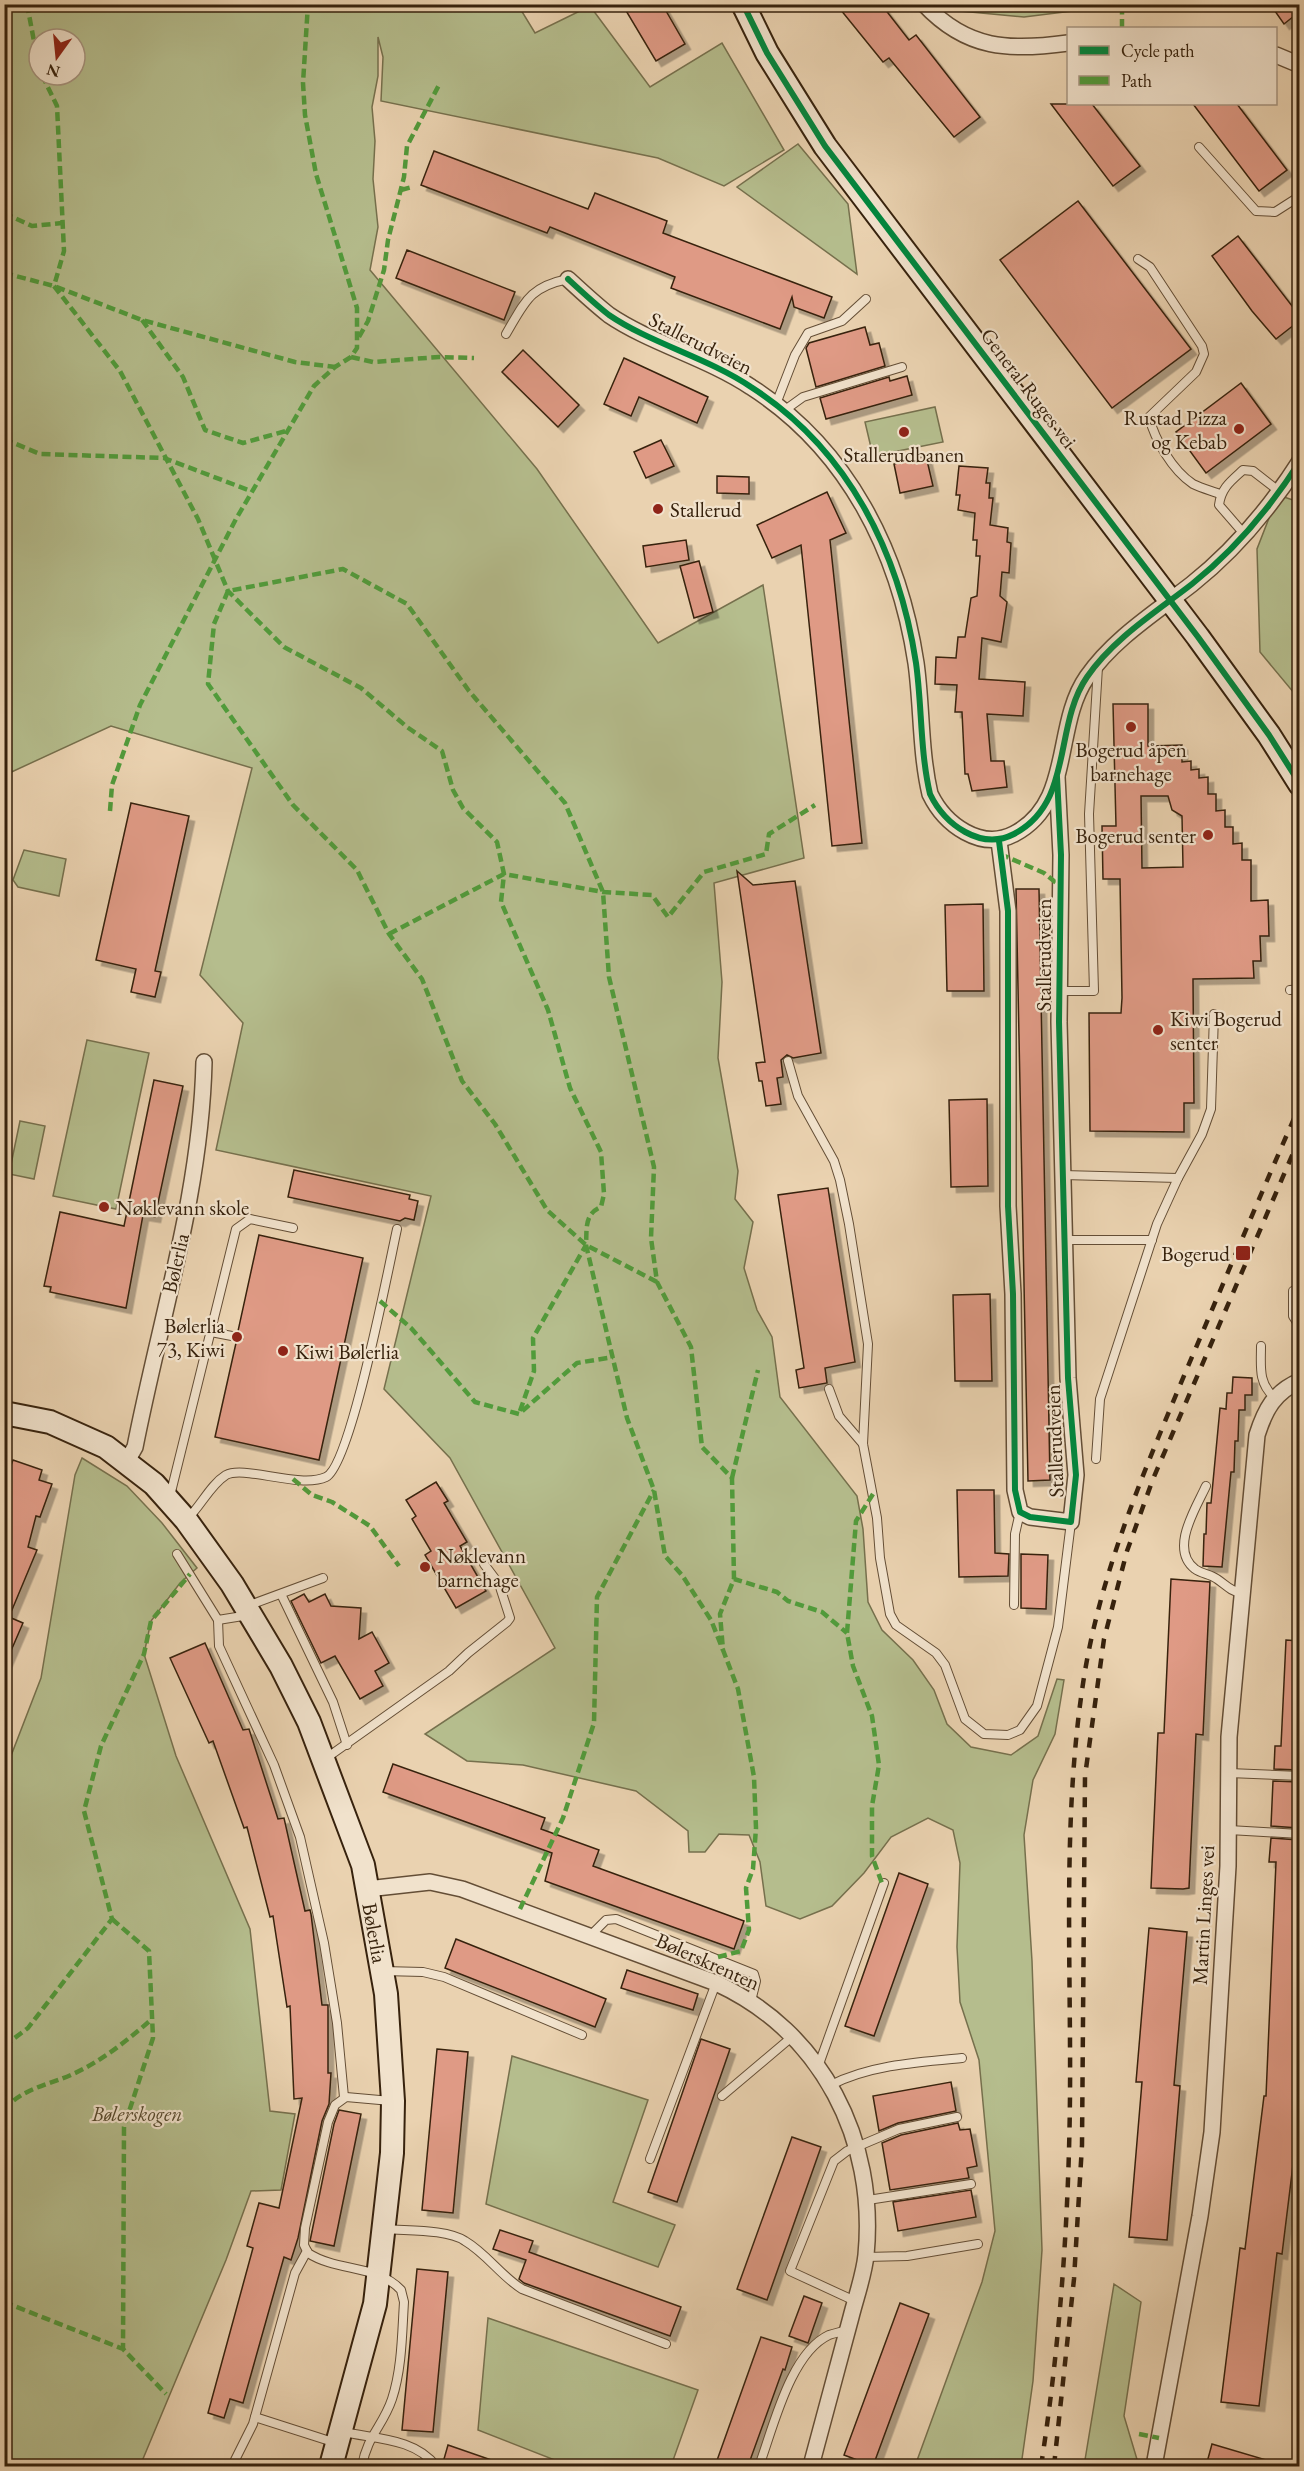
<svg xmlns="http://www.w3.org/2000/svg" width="1304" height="2471" font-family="'EB Garamond',serif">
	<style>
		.green { fill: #b5bd8d; stroke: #76704d; stroke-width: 1.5; fill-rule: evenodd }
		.building { fill: #df9a85; stroke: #37220d; stroke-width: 1.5; fill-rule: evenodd; filter: url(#shadow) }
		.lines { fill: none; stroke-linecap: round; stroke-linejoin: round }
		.lane-casing { stroke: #644e36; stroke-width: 10 }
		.street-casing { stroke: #644e36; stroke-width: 18 }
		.secondary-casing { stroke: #37220d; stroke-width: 26 }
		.lane { stroke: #f1e2cc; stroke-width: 8 }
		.street { stroke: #f1e2cc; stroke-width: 15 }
		.secondary { stroke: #f1e2cc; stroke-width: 22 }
		.rail { stroke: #37220d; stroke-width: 4.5; stroke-dasharray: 10 10; stroke-linecap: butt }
		.quiet { stroke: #519b3b; stroke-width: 4.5; stroke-dasharray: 9 4.5; stroke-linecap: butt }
		.cycleway-casing { stroke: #f1e2cc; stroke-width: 10 }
		.cycleway { stroke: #00873e; stroke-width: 6 }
		.poi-dot { fill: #8f2418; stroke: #f1e2cc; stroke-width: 2 }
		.labels { text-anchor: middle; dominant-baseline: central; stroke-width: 4.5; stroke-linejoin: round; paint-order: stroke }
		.street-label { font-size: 21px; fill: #37220d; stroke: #f1e2cc }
		.poi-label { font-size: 21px; fill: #37220d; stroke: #f1e2cc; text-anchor: start }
		.park-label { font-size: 21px; font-style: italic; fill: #56492d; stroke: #f1e2cc }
	</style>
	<defs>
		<filter id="shadow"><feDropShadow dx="5.5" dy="5.5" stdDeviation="0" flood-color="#0004"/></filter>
	</defs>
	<rect width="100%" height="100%" fill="#ead2b0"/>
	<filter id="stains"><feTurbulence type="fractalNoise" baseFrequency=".00333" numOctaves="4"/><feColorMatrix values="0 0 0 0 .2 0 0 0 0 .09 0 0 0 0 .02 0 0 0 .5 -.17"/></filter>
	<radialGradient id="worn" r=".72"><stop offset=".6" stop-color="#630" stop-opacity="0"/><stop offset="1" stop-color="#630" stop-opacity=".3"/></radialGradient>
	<g class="green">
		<path d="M4 5H518L535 33 590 6 650 87 722 43 784 150 724 186 658 158 381 101 383 57 378 37V76L372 107 375 141 373 179 378 227 370 270 537 469 658 643 763 585 804 858 714 883 722 982 718 1058 738 1171 735 1199 753 1222 744 1268 757 1310 772 1337 780 1397 857 1496 863 1529 868 1602 882 1630 913 1660 934 1690 947 1724 971 1747 1011 1755 1038 1736 1057 1679 1064 1680 1055 1734 1033 1780 1024 1835 1032 1961 1042 2250 1033 2381 1021 2466H915L982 2282 995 2231 979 2060 960 2002 957 1947 960 1863 953 1830 928 1818 891 1837 864 1873 832 1906 800 1919 766 1906 760 1862 749 1835 719 1834 705 1852H689L688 1831 636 1791 523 1765 467 1761 425 1734 555 1648 450 1458 384 1389 431 1196 216 1150 243 1023 200 975 252 768 111 726 5 775ZM39 39H75V75H39Z"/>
		<path d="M954 5H1121L1024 17 960 11Z"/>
		<path d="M798 144 848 204 857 274 737 187Z"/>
		<path d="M935 407 943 442 873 456 865 422Z"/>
		<path d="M1278 495 1299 502V699L1260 652 1257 549Z"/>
		<path d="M24 850 66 859 59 896 18 887 13 880Z"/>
		<path d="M87 1040 149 1053 116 1209 53 1196Z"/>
		<path d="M20 1121 45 1126 34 1179 9 1174Z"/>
		<path d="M82 1458 127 1486 162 1523 197 1568 180 1583 151 1621 144 1654 176 1756 250 1929 270 2111 295 2114 281 2190 251 2191 226 2260 140 2466H5L4 1774 41 1678 75 1475Z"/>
		<path d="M512 2056 648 2100 613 2202 675 2225 658 2267 486 2204Z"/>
		<path d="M1114 2284 1141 2302 1124 2416 1139 2466H1084Z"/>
		<path d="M488 2318 698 2390 671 2466H570L478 2430Z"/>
	</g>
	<g class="building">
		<path d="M622 4H662L685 44 656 61Z"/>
		<path d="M836 4H881L909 40 916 35 980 117 954 137 889 58 883 62Z"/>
		<path d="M1270 4H1299V12L1284 24Z"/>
		<path d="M1051 104H1092L1140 166 1113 186Z"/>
		<path d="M1193 104H1237L1287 170 1259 191Z"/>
		<path d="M434 151 588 209 595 193 667 221 663 233 832 297 824 318 794 307 792 297 780 329 671 288 675 277 550 227 547 233 421 185Z"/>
		<path d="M1078 201 1191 349 1112 408 1000 260Z"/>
		<path d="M1238 236 1299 315V321L1276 339 1252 311 1212 256Z"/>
		<path d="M407 250 515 292 504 320 396 278Z"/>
		<path d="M865 327 870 345 879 343 885 366 816 387 806 348 809 343Z"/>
		<path d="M523 350 579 405 558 427 502 372Z"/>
		<path d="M624 358 708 397 697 423 639 397 631 416 604 404Z"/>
		<path d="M907 376 912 395 826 419 820 398 889 377 890 381Z"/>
		<path d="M1241 383 1271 424 1206 473 1176 432Z"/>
		<path d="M661 440 674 466 646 478 634 452Z"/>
		<path d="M926 456 933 486 900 493 894 464Z"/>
		<path d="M959 466 988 468 986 483H990L989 498H993L990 525 1008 528 1007 542 1011 543 1009 573 1002 572 1000 596 1007 602 1001 642 982 638 979 679 1025 682 1023 716 987 714 991 761H1004L1007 787 972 791 968 774H965L962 712H955L957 685 935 684 936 657 956 658 958 637H965L971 598 977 596 980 556H976L977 540H973L975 513 958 510 960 495H956Z"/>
		<path d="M717 476 749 477V494L717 493Z"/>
		<path d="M827 492 846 533 830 540 862 843 832 846 801 545 772 558 757 525Z"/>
		<path d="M686 540 689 560 646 567 643 546Z"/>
		<path d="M699 561 713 612 694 618 680 566Z"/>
		<path d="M1113 704H1148V746L1182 745V762L1191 761V770L1199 769V778L1208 777V794H1216V811L1225 810V827H1233V844L1242 843V860H1251V901L1268 900 1269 936H1260L1261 961H1253L1254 978 1193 979 1194 1103H1184V1132L1090 1131 1089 1013H1121L1122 998 1120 879H1103L1102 826H1116ZM1141 796H1168L1172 810 1182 816 1183 867 1142 868Z"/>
		<path d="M131 803 189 816 155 971 161 972 155 997 131 992 136 969 96 960Z"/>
		<path d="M737 871 753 885 795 881 821 1053 793 1058 787 1055 781 1060 783 1077 777 1078 781 1104 766 1106 762 1081H759L756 1063 765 1062Z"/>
		<path d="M1016 889H1039L1050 1480 1028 1481Z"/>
		<path d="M983 904 984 991H947L945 905Z"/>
		<path d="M154 1080 183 1086 155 1217 143 1215 126 1308 50 1292 51 1287 44 1286 60 1212 124 1226Z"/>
		<path d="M987 1099 988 1186 951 1187 949 1100Z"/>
		<path d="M294 1170 410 1195 409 1199 418 1201 414 1220 405 1218 400 1221 288 1197Z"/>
		<path d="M828 1188 855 1362 825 1368 827 1383 799 1388 796 1370 804 1368 778 1195Z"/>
		<path d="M259 1235 363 1258 319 1460 215 1437 236 1343 243 1339 238 1331Z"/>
		<path d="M990 1294 992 1381H955L953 1295Z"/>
		<path d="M1233 1377 1252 1378V1395H1245V1410H1239L1238 1441H1235L1234 1472H1231L1222 1567 1203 1566 1204 1534H1206L1207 1503H1211L1220 1408 1226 1409 1227 1393H1232Z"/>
		<path d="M13 1460 42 1470 39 1480 52 1484 40 1517 36 1516 28 1547 37 1550 9 1617 23 1623 4 1667V1485Z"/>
		<path d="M436 1482 448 1501 444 1503 467 1542 460 1546 486 1591 456 1608 425 1555 431 1551 412 1519 416 1516 406 1500Z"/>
		<path d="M957 1490H994L995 1553 1009 1554 1008 1576 959 1577Z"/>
		<path d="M1021 1554 1048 1555 1046 1609 1021 1608Z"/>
		<path d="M1171 1579 1210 1582 1203 1735 1196 1734 1189 1888 1183 1889 1151 1888 1158 1733H1164Z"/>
		<path d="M304 1594 309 1602 325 1594 331 1606 361 1608 359 1639 372 1632 389 1663 375 1671 383 1686 360 1699 335 1656 321 1663 291 1601Z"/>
		<path d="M1286 1640 1299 1641V1770L1274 1769 1275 1746H1281Z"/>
		<path d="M205 1643 243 1730 249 1729 278 1819 284 1818 305 1911 310 1910 311 1914 322 2005H328V2073H331L329 2104 322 2121 298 2238 291 2260 284 2257 243 2403 230 2399 224 2418 208 2413 253 2248 247 2246 259 2203 279 2208 302 2098 294 2099 290 2006 287 2007 273 1916 270 1917 247 1827 244 1828 213 1741 209 1743 170 1658Z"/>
		<path d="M393 1764 545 1818 541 1829 599 1850 593 1866 744 1921 734 1949 545 1881 552 1853 383 1792Z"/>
		<path d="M1273 1781 1299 1782V1828L1271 1826Z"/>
		<path d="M1271 1838 1299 1840V2116L1282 2254 1277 2253 1259 2406 1221 2402 1240 2248 1245 2249 1264 2096H1266L1276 1862H1269Z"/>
		<path d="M899 1873 928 1884 874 2036 845 2026Z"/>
		<path d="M1149 1928 1187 1932 1174 2085 1180 2086 1167 2240 1129 2237 1142 2082H1136Z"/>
		<path d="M456 1939 606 1999 595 2027 445 1968Z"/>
		<path d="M627 1970 698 1994 693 2010 621 1988Z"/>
		<path d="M701 2039 730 2049 677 2202 648 2192Z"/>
		<path d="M437 2049 468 2052 453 2213 422 2210Z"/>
		<path d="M951 2082 956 2111 898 2123 879 2131 873 2096Z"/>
		<path d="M339 2110 361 2114 334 2246 310 2241 334 2124Z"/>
		<path d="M958 2123 960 2130 970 2129 977 2166 967 2168 969 2178 890 2190 882 2143 901 2135Z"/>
		<path d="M792 2137 821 2147 767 2300 737 2289Z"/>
		<path d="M971 2190 976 2217 898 2231 893 2202Z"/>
		<path d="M500 2230 533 2241 529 2252 681 2307 670 2336 524 2283 519 2279 526 2260 493 2249Z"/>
		<path d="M417 2269 448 2272 433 2432 402 2430Z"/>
		<path d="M804 2296 822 2303 808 2343 789 2336Z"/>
		<path d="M900 2303 929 2314 873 2466 844 2455Z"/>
		<path d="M761 2337 792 2347 785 2370 783 2369 748 2466H715Z"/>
		<path d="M1212 2444 1273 2462 1272 2466H1206Z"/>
		<path d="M448 2445 503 2464V2466H442Z"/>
	</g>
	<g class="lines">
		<g class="lane-casing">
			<g id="lane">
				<path d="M1199 147 1256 211 1275 212 1300 196"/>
				<path d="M1138 259 1150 267 1202 346 1204 354 1196 372 1149 417C1155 440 1172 470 1193 484 1201 488 1212 491 1220 494"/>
				<path d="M506 334C525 302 529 287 568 279"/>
				<path d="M776 404 795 355 808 333 842 321 866 299"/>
				<path d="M785 410 803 397 902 367"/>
				<path d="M1245 535 1219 505C1221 488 1231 481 1243 470L1253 471 1280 492"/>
				<path d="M1290 990 1300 989"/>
				<path d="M1059 991H1094L1089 814 1098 667"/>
				<path d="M788 1061 798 1096 834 1161 840 1180 849 1224 868 1344 863 1444 877 1518 880 1558 890 1614 896 1625 936 1653 945 1665 965 1719 984 1734 1008 1735 1020 1730 1037 1706 1058 1627 1071 1522"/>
				<path d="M1063 1175 1178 1178 1202 1134 1211 1109 1214 1014"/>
				<path d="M1065 1240H1152"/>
				<path d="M1293 1291V1316L1300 1327"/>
				<path d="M211 1332 237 1337"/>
				<path d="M1261 1346C1261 1366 1258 1383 1274 1397"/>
				<path d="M829 1389 839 1416 863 1444"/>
				<path d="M1096 1459 1100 1399 1157 1224 1178 1178"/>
				<path d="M1206 1486C1196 1508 1169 1549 1195 1569 1202 1574 1210 1574 1217 1579 1226 1585 1230 1591 1241 1593"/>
				<path d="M170 1496 236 1229 250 1219 293 1228"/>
				<path d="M187 1519C201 1506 210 1485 226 1475 244 1465 300 1489 326 1477 351 1465 389 1265 397 1229"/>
				<path d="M177 1554 218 1620 219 1646 274 1765 300 1837 324 1943 337 2023 344 2097"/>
				<path d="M281 1594 333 1702 347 1745"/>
				<path d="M1014 1605 1015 1534 1020 1512"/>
				<path d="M247 1606 323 1578"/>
				<path d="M218 1620 249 1615"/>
				<path d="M325 1759 449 1671 468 1653 507 1622 510 1618 499 1584 484 1564"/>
				<path d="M1229 1773 1300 1776"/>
				<path d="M1229 1830 1300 1834"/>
				<path d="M591 1935 606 1920 616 1919 754 1974 756 1981 751 2001"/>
				<path d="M383 1971 423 1972 444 1977 582 2035"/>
				<path d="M818 2067 884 1883"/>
				<path d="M831 2085C870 2065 919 2062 962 2058"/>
				<path d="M722 2096 793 2036"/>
				<path d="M650 2159 716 1983"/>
				<path d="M868 2200 971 2184"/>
				<path d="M386 2229C407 2231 447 2229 465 2241 487 2254 501 2276 522 2289L666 2344"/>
				<path d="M866 2257 907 2256 978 2244"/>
				<path d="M855 2301 790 2271 834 2161 847 2151 899 2129 957 2117"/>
				<path d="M255 2417 336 2443"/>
				<path d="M344 2432C375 2439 415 2438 436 2466"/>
				<path d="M232 2466 253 2424 295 2273 307 2251"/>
				<path d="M362 2466C367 2436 383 2426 392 2399 402 2369 402 2333 404 2302L401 2290C377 2264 337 2272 308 2253L304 2245 305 2228 328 2122 335 2105 346 2097 391 2101"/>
				<path d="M759 2466C773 2429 790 2353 829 2335 835 2333 841 2332 847 2330"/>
			</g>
		</g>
		<g class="street-casing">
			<g id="street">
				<path d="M924 4C967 50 1010 51 1068 43"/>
				<path d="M1276 55 1300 65"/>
				<path d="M568 279C581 291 595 304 609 315 650 343 708 358 751 387 848 449 899 552 916 663 922 706 920 751 930 794 945 825 981 851 1014 834 1074 803 1053 726 1087 677 1113 639 1156 612 1192 584 1236 549 1270 508 1300 461"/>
				<path d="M999 841 1008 911V1206L1013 1294 1015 1490 1020 1512 1030 1517 1071 1522 1076 1475 1068 1378 1059 1022 1061 855 1057 777"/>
				<path d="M127 1461 135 1447C160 1319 201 1193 204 1062"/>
				<path d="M367 1889 430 1882 462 1889 716 1983C822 2032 877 2140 866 2255 864 2275 856 2297 851 2317 838 2367 824 2416 811 2466"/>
				<path d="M1154 2466 1200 2216 1212 2132 1228 1866 1229 1737 1257 1435C1265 1410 1274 1392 1300 1381"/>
			</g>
		</g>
		<g class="secondary-casing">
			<g id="secondary">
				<path d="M743 4 767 53 825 146 1198 637 1269 735 1300 784"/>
				<path d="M4 1413 50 1422 106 1447 154 1484 186 1520 232 1584 281 1666 309 1722 363 1865 386 1994 393 2101 392 2153 375 2304 331 2466"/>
			</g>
		</g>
		<use href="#lane" class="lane"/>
		<use href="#street" class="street"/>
		<use href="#secondary" class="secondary"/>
		<g class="rail">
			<path d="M1041 2466C1060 2344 1069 2218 1070 2094 1071 1953 1062 1810 1085 1671 1103 1566 1145 1469 1186 1371 1224 1282 1261 1193 1300 1105"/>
			<path d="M1054 2466 1074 2279 1082 2145 1085 1776 1104 1639 1127 1551 1153 1479 1300 1137"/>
		</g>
		<g class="quiet">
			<path d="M27 4 39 68"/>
			<path d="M1122 28V4"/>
			<path d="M42 75 57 106 64 251 54 286"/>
			<path d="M401 190 412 187"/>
			<path d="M4 213 32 226 62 223"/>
			<path d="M4 273 54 286 142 320 295 362 335 367"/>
			<path d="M54 286 120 371 198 519 228 591 284 647 361 688 407 727 442 751 453 790 463 808 497 842 504 874 501 902 548 1010 570 1088 601 1152 604 1194 601 1207C584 1214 587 1229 586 1245L627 1418 654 1490 665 1556 682 1575 711 1620 723 1650"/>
			<path d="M142 320 183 377 205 430 243 443 286 431"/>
			<path d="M359 337 368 321 384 270 388 240 404 177 407 146 439 85"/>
			<path d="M351 357 373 362 439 357 474 358"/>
			<path d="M4 439 40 454 164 458 251 491"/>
			<path d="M110 811 112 785 140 705 236 519 314 386 335 367 351 357 357 348V308L316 174 305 115 303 83 308 4"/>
			<path d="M1000 854 1044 873 1060 886"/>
			<path d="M389 934 504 874 603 892 652 895 668 917 704 872 766 854 769 834 815 805"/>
			<path d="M657 1282 586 1245 547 1210 495 1124 462 1081 422 979 389 934 357 870 293 805 208 684 214 624 228 591 343 569 407 604 469 691 565 803 603 892 609 977 654 1167 651 1238 657 1282 691 1347 702 1447 732 1478 734 1579"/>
			<path d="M380 1301 411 1328 475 1402 519 1414 577 1363 613 1357"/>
			<path d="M520 1411 534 1371 533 1338 586 1245"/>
			<path d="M732 1478 758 1370"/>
			<path d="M293 1479 312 1495 332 1502 370 1526 399 1566"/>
			<path d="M873 1494 856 1521 847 1633 853 1666 872 1716 879 1765 872 1806V1856L883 1886"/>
			<path d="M520 1909 563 1818 594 1723 597 1597 654 1490"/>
			<path d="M112 1919 149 1951 153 2038 124 2127 123 2349"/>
			<path d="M718 1957 741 1951 749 1930 746 1888 753 1869 756 1828 754 1777 738 1689 723 1650 720 1614 734 1579 777 1592 788 1601 822 1612 847 1633"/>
			<path d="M4 2046 28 2028 112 1919 84 1811 101 1746 144 1654 151 1621 190 1574"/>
			<path d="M4 2110C22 2088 49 2085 73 2074 102 2061 129 2039 152 2019"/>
			<path d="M4 2302 123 2349 166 2394"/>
			<path d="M1139 2434 1159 2438"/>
			<path d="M1113 2466V2461"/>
		</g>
		<g class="cycleway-casing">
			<g id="cycleway">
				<path d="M743 4 767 53 825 146 1198 637 1269 735 1300 784"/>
				<path d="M568 279C581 291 595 304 609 315 650 343 708 358 751 387 848 449 899 552 916 663 922 706 920 751 930 794 945 825 981 851 1014 834 1074 803 1053 726 1087 677 1113 639 1156 612 1192 584 1236 549 1270 508 1300 461"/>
				<path d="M999 841 1008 911V1206L1013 1294 1015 1490 1020 1512 1030 1517 1071 1522 1076 1475 1068 1378 1059 1022 1061 855 1057 777"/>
			</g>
		</g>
		<use href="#cycleway" class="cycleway"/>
	</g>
	<g class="poi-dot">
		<circle cx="1239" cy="429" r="6"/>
		<circle cx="904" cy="432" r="6"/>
		<circle cx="658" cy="509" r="6"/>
		<circle cx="1131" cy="727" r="6"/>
		<circle cx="1208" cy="835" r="6"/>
		<circle cx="1158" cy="1030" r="6"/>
		<circle cx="104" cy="1207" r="6"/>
		<rect x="1235" y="1245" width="16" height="16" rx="3"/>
		<circle cx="237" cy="1337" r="6"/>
		<circle cx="283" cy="1351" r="6"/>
		<circle cx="425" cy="1567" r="6"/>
	</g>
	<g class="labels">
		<g class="street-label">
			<text transform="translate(701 343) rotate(27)">Stallerudveien</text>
			<text transform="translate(1029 388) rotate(53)">General Ruges vei</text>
			<text transform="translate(1043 955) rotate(-90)">Stallerudveien</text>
			<text transform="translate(175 1263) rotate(-77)">Bølerlia</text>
			<text transform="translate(1054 1441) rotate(-92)">Stallerudveien</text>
			<text transform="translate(1203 1915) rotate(-87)">Martin Linges vei</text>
			<text transform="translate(375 1933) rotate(80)">Bølerlia</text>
			<text transform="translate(708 1961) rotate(24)">Bølerskrenten</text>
		</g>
		<g class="poi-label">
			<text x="1227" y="417" text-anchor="end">Rustad Pizza<tspan x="1227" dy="24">og Kebab</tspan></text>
			<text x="904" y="454" text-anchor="middle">Stallerudbanen</text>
			<text x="670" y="509">Stallerud</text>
			<text x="1131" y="749" text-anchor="middle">Bogerud åpen<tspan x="1131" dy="24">barnehage</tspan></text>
			<text x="1196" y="835" text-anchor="end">Bogerud senter</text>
			<text x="1170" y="1018">Kiwi Bogerud<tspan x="1170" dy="24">senter</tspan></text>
			<text x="116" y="1207">Nøklevann skole</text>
			<text x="1230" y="1253" text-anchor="end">Bogerud</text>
			<text x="225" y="1325" text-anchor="end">Bølerlia<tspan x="225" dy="24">73, Kiwi</tspan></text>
			<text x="295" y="1351">Kiwi Bølerlia</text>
			<text x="437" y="1555">Nøklevann<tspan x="437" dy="24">barnehage</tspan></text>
		</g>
		<g class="park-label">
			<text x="137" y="2113">Bølerskogen</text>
		</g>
	</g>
	<rect width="1304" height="2471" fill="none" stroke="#ead2b0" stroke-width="24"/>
	<rect x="6" y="6" width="1292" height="2459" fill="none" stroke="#37220d" stroke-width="3"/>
	<rect x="12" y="12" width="1280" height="2447" fill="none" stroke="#37220d" stroke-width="1.5"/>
	<rect x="1067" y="27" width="210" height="78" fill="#f1e2cc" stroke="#a79580" stroke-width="1.5"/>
	<rect x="1079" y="46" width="30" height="9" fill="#00873e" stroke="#a79580" stroke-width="1.5"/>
	<text x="1121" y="57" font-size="18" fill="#37220d">Cycle path</text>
	<rect x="1079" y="76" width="30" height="9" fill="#519b3b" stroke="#a79580" stroke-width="1.5"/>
	<text x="1121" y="87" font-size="18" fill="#37220d">Path</text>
	<g transform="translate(57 57) rotate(195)"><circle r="28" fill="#f1e2cc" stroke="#a79580" stroke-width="1.5"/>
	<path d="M0-4.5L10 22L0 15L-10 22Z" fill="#8f2418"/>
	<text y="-9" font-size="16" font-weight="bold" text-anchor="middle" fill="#37220d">N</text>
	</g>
	<rect width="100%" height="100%" filter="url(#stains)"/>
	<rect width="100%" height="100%" fill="url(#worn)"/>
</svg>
